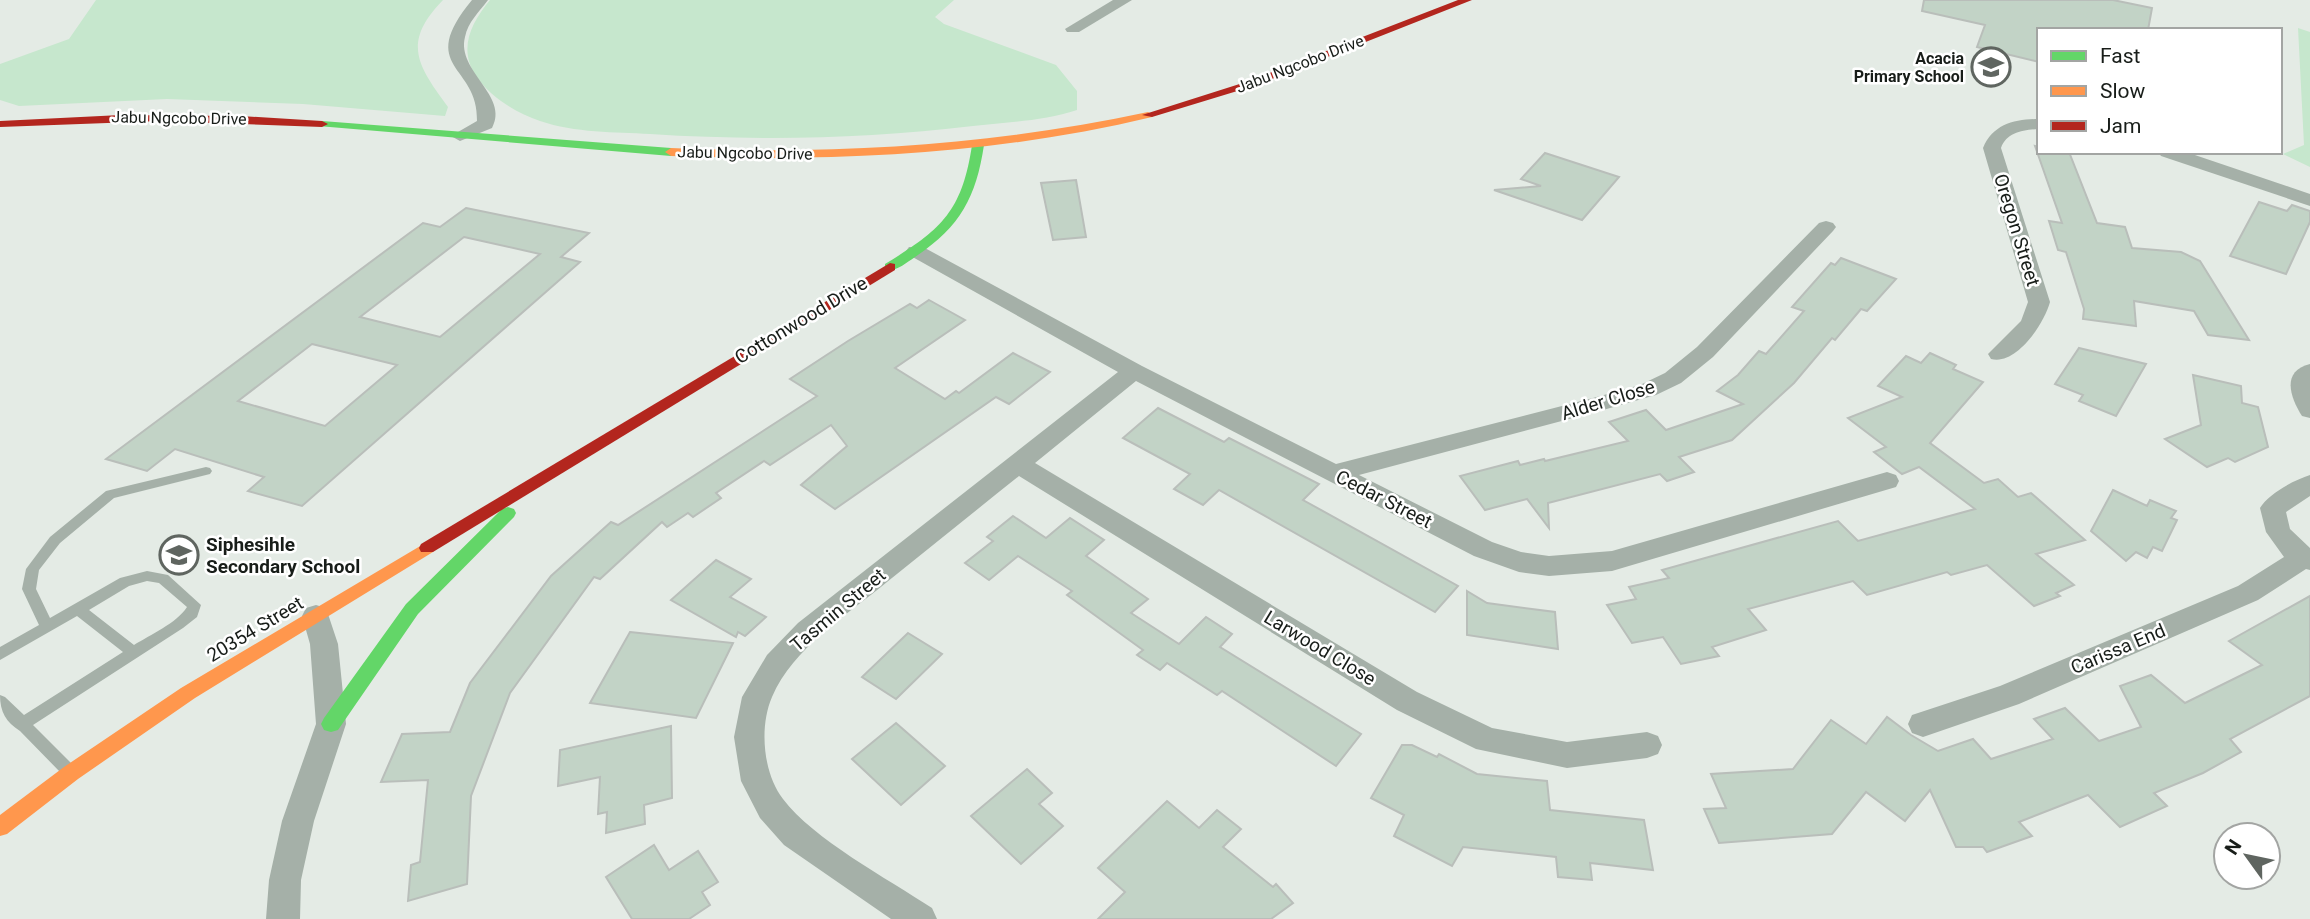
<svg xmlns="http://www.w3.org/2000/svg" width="2310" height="919" font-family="Roboto,sans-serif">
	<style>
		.green { fill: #c6e7cd }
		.building { fill: #c2d3c6; stroke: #b9beba; stroke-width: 2; fill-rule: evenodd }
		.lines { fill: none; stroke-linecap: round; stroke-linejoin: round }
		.lane { fill: #a5b0a8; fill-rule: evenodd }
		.street { fill: #a5b0a8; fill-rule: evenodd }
		.fast { fill: #63d668; fill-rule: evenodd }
		.slow { fill: #ff974d; fill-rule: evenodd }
		.jam { fill: #b3261e; fill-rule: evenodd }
		.labels { text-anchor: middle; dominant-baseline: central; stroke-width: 5; stroke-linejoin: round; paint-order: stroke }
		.far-poi-label { font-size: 16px; font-weight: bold; fill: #181d19; stroke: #fff; text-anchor: end }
		.far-street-label { font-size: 16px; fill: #181d19; stroke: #fff }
		.street-label { font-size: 19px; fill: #181d19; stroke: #fff }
		.poi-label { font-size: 19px; font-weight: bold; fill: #181d19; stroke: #fff; text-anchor: start }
	</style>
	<rect width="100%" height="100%" fill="#e4ebe5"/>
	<g class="green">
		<path d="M96 0H443C401 43 418 66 448 107L445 116 303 104 167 99 19 106 0 100V64L69 39Z"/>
		<path d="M490 0H954L935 17 944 24 1056 65 1077 91V110C1044 121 1008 122 973 126 866 139 758 141 650 134 615 132 575 133 540 121 517 113 491 98 476 76 458 49 471 23 490 0Z"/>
		<path d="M2298 28 2310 32V167L2283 154 2304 145Z"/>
	</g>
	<g class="building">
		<path d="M1924 0H2113L2152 8 2148 30H2039V62L1977 47 1985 25 1922 11Z"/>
		<path d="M2035 146 2039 147V152H2069L2097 223 2125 227 2132 248 2181 252 2200 261 2249 340 2208 335 2194 311 2134 301 2136 326 2083 319 2084 309 2066 252 2058 250 2049 221 2062 223Z"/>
		<path d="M1545 153 1619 177 1582 220 1494 190 1541 186 1521 179Z"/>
		<path d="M1076 180 1086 237 1053 240 1041 183Z"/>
		<path d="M2259 202 2287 211 2292 205 2310 211V222L2286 274 2230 256Z"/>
		<path d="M466 208 589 233 561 257 580 262 302 506 248 491 264 477 175 449 147 471 106 459 423 223 440 227ZM464 237 540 254 440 337 360 317ZM312 344 397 365 325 426 238 401Z"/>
		<path d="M1841 258 1896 279 1867 311 1861 309 1835 340 1832 338 1794 383 1732 440 1679 457 1694 472 1667 481 1660 474 1548 503 1549 528 1527 499 1485 510 1460 476 1518 461 1520 465 1544 459 1545 461 1628 441 1609 422 1646 410 1666 430 1743 404 1717 391 1738 375 1759 351 1766 354 1804 311 1792 307 1831 263 1835 265Z"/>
		<path d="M929 300 965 320 895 368 945 399 956 391 959 393 1013 353 1050 372 1009 404 996 397 835 509 801 485 847 446 831 425 770 465 764 461 716 493 721 498 693 517 688 513 667 527 662 522 600 579 594 577 510 693 471 796 467 884 408 901 411 865 420 862 428 780 381 782 402 734 450 732 470 683 551 576 611 522 618 525 817 396 790 379 848 341 910 304 917 308Z"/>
		<path d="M2079 348 2146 364 2116 416 2079 401 2083 395 2055 384Z"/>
		<path d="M1930 353 1956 365 1953 369 1983 382 1930 443 1984 483 1998 479 2018 497 2031 493 2085 540 2036 554 2074 585 2056 593 2060 596 2034 606 1987 565 1951 575 1947 572 1867 595 1853 581 1748 609 1766 630 1712 647 1719 656 1681 664 1663 637 1632 643 1607 605 1636 599 1629 587 1669 578 1662 570 1838 521 1858 541 1975 509 1919 467 1902 474 1874 452 1886 447 1848 418 1902 397 1878 386 1906 356 1921 363Z"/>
		<path d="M2193 375 2241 386 2242 403 2258 407 2268 447 2235 462 2228 458 2207 467 2165 439 2201 425Z"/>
		<path d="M1158 408 1224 442 1229 438 1319 484 1303 500 1458 586 1435 612 1219 490 1203 505 1174 489 1190 474 1123 438Z"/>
		<path d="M2113 490 2147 506 2150 500 2176 511 2171 518 2177 520 2162 551 2153 547 2147 558 2136 552 2126 561 2091 531Z"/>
		<path d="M1013 516 1046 538 1070 518 1104 540 1086 556 1148 599 1131 613 1179 644 1206 617 1232 634 1220 647 1361 734 1336 766 1222 691 1217 695 1167 663 1160 670 1137 655 1143 650 1067 595 1072 591 1018 556 989 580 965 563 993 541 987 537Z"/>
		<path d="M716 560 751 579 730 597 766 617 745 636 738 632 736 637 671 600Z"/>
		<path d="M1467 591 1487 603 1555 612 1558 649 1467 635Z"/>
		<path d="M2310 596V696L2230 739 2241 752 2203 773 2154 793 2167 806 2120 827 2088 795 2019 822 2032 836 1987 852 1983 847H1956L1930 790 1905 821 1866 792 1832 834 1719 843 1704 809 1726 808 1711 774 1793 769 1831 720 1866 744 1887 717 1911 735 1938 751 1973 739 1991 759 2053 739 2034 719 2065 708 2099 741 2141 727 2120 686 2151 675 2185 703 2262 665 2229 641Z"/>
		<path d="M630 632 733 643 696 718 590 703Z"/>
		<path d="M908 633 942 654 896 699 862 677Z"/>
		<path d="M896 723 945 766 901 805 852 759Z"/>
		<path d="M671 726 672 798 644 805 645 824 606 833 607 812 598 814 600 777 558 786 560 750Z"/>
		<path d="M1402 745H1412L1437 757 1439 754 1477 774 1547 781 1550 810 1644 820 1653 870 1590 863 1592 880 1558 877 1556 857 1463 847 1452 866 1394 836 1404 815 1371 798Z"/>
		<path d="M1027 769 1052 793 1039 804 1063 826 1021 864 971 816Z"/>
		<path d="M1167 801 1199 828 1217 810 1241 829 1223 847 1273 887 1276 884 1293 903 1271 919H1098L1125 892 1098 868Z"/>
		<path d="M654 845 669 870 698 851 718 882 702 892 710 905 689 919H632L606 877Z"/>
	</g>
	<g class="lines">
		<path class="lane" d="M206 467 210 468 212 471 210 474 114 498 60 543 39 570 36 589 50 618 120 578 147 571 168 575 201 605 197 617 183 628 33 725 71 763 74 768 71 773 66 775 61 773 20 731C6 722 0 712 0 695L5 697 24 715 123 652 77 616 0 660V647L39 625 22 589 26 569 50 537 106 491ZM147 581 159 583 187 607C177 623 150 635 134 645L89 610 129 586Z"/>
		<g class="street">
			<path d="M472 0H488C479 12 468 22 465 37 456 71 510 96 492 128L460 141 451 136 477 121C479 64 415 69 472 0Z"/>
			<path d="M1113 0H1132L1079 32H1067L1065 29Z"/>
			<path d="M2039 119V129C2023 130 2007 132 2001 148L2050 302C2044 324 2016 366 1991 359L1988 354 2021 321 2028 302 1983 148C1993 124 2015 119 2039 119Z"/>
			<path d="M2158 152H2186L2310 194V206L2161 156Z"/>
			<path d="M1826 221 1833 223 1836 227 1833 231 1713 357 1681 383 1656 395 1603 410 1359 475 1492 542 1521 552 1549 556 1612 551 1887 472 1896 475 1899 481 1896 487 1612 571 1549 576 1519 572 1474 556 1136 381 1035 463 1417 692 1492 728 1567 742 1647 732 1658 736 1662 745 1658 754 1647 758 1567 768 1476 749 1397 710 1019 476C975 511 931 547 887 582 847 615 793 648 772 697 759 727 763 773 783 799 813 839 888 879 932 908L937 919H891L784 845 760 818 741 781 734 737 742 697 767 655 798 623 1118 372 909 255 906 251 909 247H923L1142 366 1336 464 1593 398 1640 385 1665 373 1697 347 1819 223Z"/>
			<path d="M2310 364V418L2302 416C2290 397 2281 371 2310 364Z"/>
			<path d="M2310 475V496L2286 512 2290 529 2310 548V570L2306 569 2258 600 2019 704 1923 737 1912 733 1908 724 1912 715 2000 686 2238 586 2284 557 2266 532 2260 508C2268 494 2294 480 2310 475Z"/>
			<path d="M316 605 326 608 338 644 346 724 314 821 301 880 300 919H266L269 880 282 821 316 724 310 644 302 616 306 608Z"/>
		</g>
		<g class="fast">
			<path d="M322 121 671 148 677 152 671 156 318 126V122Z"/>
			<path d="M978 141 984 145C976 198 960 227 915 257 906 263 896 272 885 270V264C941 230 962 212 972 145Z"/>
			<path d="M508 507 514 509 516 513 514 517 418 614 338 730 331 732 324 730 321 724 324 718 406 604 502 509Z"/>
		</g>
		<g class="slow">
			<path d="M1148 112 1154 115 1152 117C994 155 833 162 671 156L665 152 671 148C833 155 990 146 1148 112Z"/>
			<path d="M427 542 433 544 435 548 433 552 195 698 78 779 7 834 0 836V815L64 767 181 688Z"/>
		</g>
		<g class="jam">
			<path d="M1458 0H1472L1257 85 1152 117 1142 115 1249 81Z"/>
			<path d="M121 115 241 116 322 121 328 124 322 127 161 121 0 127V121Z"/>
			<path d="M890 263 895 264V270L433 552H421L419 548 421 544Z"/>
		</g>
	</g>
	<defs>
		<g id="school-ring" transform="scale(2.0125)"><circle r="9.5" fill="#fff" stroke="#5f6560" stroke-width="1.5"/><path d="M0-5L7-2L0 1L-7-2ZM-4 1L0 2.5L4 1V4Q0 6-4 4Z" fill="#5f6560"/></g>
	</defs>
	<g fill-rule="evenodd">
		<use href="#school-ring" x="1991" y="67"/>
		<use href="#school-ring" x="179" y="555"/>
	</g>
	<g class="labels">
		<g class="far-poi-label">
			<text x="1964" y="58">Acacia<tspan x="1964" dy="18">Primary School</tspan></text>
		</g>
		<g class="far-street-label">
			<text transform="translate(1300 64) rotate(-21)">Jabu Ngcobo Drive</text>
			<text transform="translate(179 118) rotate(1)">Jabu Ngcobo Drive</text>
			<text transform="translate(745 153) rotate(1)">Jabu Ngcobo Drive</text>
		</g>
		<g class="street-label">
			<text transform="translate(2017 230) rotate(73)">Oregon Street</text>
			<text transform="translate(801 320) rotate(-31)">Cottonwood Drive</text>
			<text transform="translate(1608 400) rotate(-17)">Alder Close</text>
			<text transform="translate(1384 499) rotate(27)">Cedar Street</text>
			<text transform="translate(838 610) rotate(-40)">Tasmin Street</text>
			<text transform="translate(255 629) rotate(-31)">20354 Street</text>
			<text transform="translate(1320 648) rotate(31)">Larwood Close</text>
			<text transform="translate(2118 649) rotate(-23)">Carissa End</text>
		</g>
		<g class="poi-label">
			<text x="206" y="544">Siphesihle<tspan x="206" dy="22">Secondary School</tspan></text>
		</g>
	</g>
	<rect x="2037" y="28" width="245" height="126" fill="#ffffff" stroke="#a3a5a3" stroke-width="2"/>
	<rect x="2051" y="51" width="35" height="10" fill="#63d668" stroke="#a3a5a3" stroke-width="2"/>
	<text x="2100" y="63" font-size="21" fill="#181d19">Fast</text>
	<rect x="2051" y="86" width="35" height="10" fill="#ff974d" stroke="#a3a5a3" stroke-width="2"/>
	<text x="2100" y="98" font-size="21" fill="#181d19">Slow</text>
	<rect x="2051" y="121" width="35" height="10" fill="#b3261e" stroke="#a3a5a3" stroke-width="2"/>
	<text x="2100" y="133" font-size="21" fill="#181d19">Jam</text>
	<g transform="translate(2247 856) rotate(303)"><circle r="33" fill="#ffffff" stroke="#a3a5a3" stroke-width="2"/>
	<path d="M0-5L12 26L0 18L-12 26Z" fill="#5f6560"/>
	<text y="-10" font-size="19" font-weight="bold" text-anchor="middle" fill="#181d19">N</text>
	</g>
</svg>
